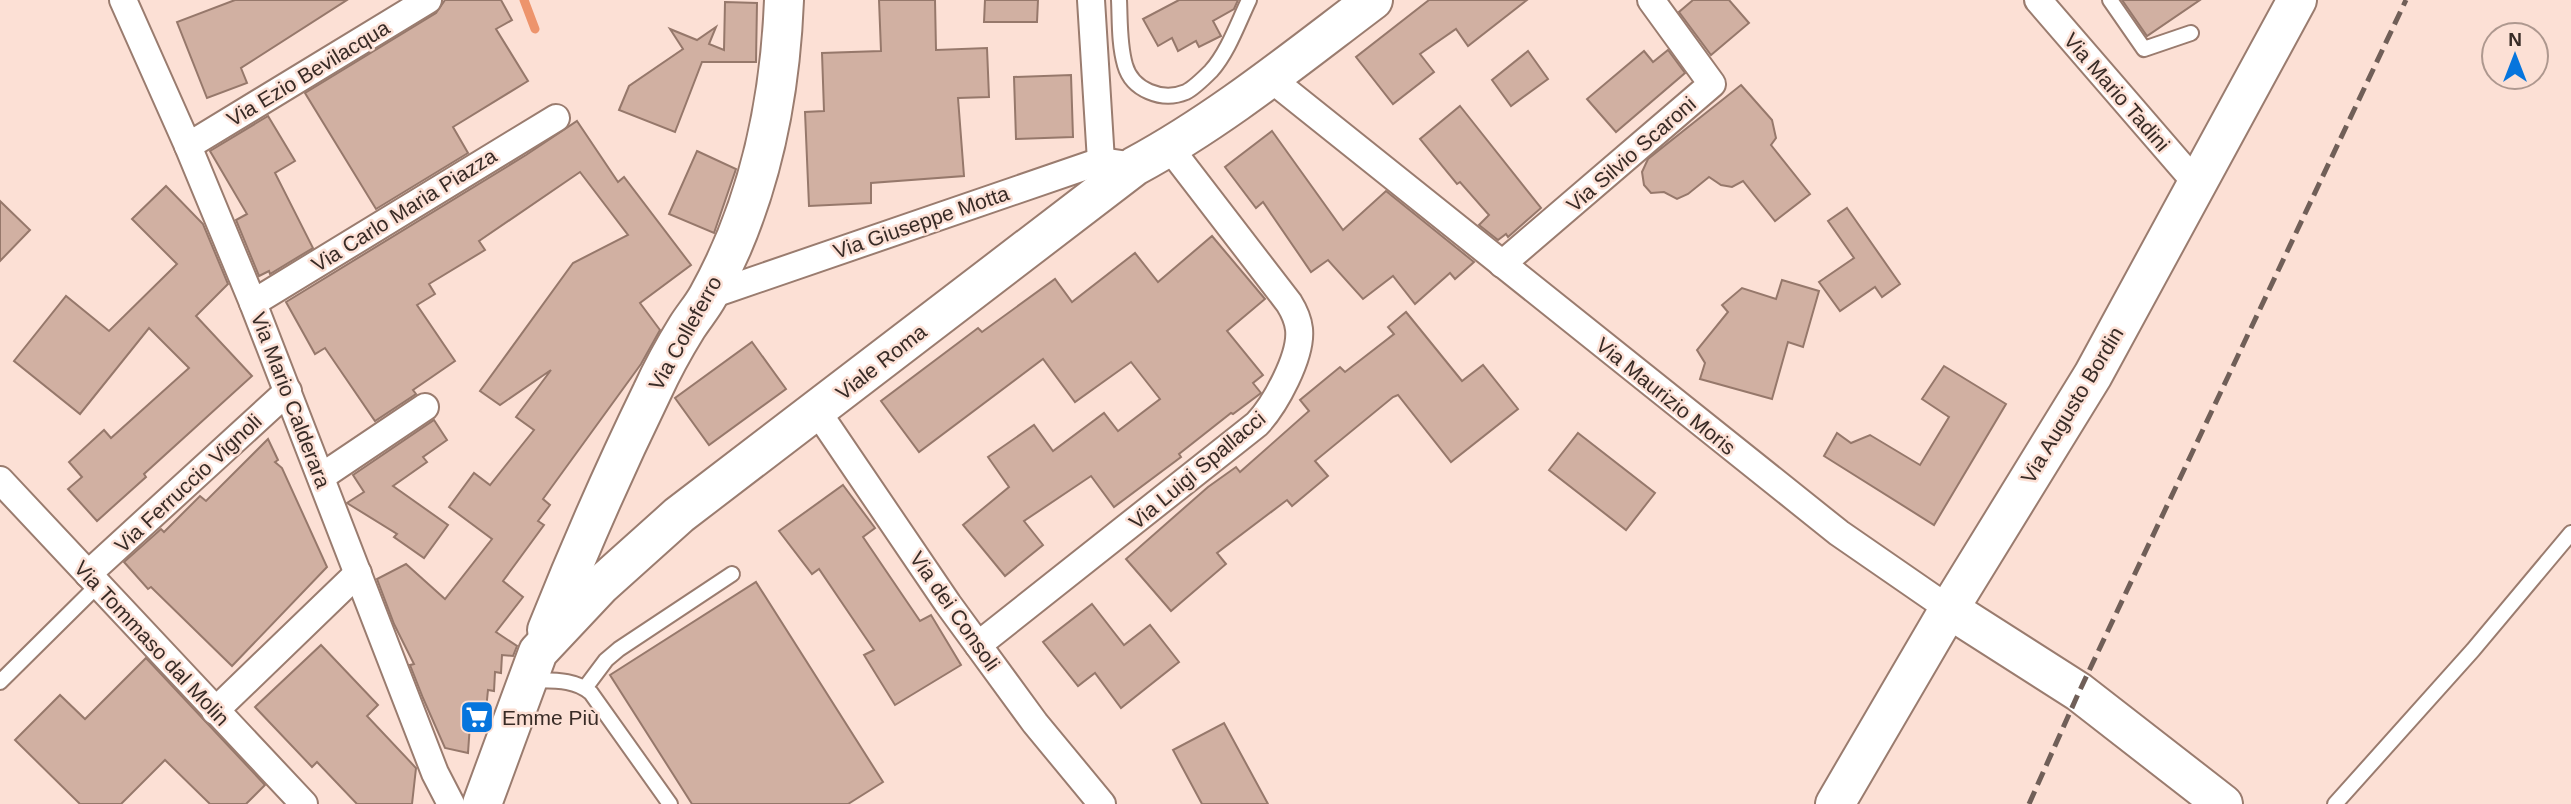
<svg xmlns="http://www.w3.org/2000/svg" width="2571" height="804" font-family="Helvetica,sans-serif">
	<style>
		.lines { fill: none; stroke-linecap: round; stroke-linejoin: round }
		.stream { stroke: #ed946c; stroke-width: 9 }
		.building { fill: #d1b0a2; stroke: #96786b; stroke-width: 2 }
		.lane-casing { stroke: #9a7c6f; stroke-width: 18 }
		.street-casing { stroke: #9a7c6f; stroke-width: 30 }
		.secondary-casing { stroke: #9a7c6f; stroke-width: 42 }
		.lane { stroke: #fff; stroke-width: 14 }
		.street { stroke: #fff; stroke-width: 26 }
		.secondary { stroke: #fff; stroke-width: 38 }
		.rail { stroke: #705f58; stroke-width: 5; stroke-dasharray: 14 7; stroke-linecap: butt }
		.labels { text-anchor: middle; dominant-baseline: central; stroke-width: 5; stroke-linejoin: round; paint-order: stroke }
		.street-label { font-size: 21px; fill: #382b26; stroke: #fce0d5 }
		.poi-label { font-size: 21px; fill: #382b26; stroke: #fce0d5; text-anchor: start }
	</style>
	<rect width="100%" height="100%" fill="#fce0d5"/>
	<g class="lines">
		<path class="stream" d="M524 0 535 29"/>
	</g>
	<g class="building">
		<path d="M235 0H347L241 68 247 83 207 98 177 22Z"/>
		<path d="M445 0H501L512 20 496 29 528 81 453 127 468 153 376 209 305 93 436 13Z"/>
		<path d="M879 0H935L936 50 987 48 989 97 958 98 964 176 871 183V203L809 206 805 112 824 111 822 53 881 51Z"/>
		<path d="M985 0H1038L1037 22H984Z"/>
		<path d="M1179 0H1238L1234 9 1213 21 1221 36 1199 47 1196 41 1178 51 1172 38 1158 46 1143 19Z"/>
		<path d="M1429 0H1527L1468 46 1456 29 1420 54 1434 72 1393 104 1356 57Z"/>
		<path d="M1693 0H1729L1749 23 1711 55 1679 12Z"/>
		<path d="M2122 0H2200L2147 36Z"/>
		<path d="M725 2 757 3 756 62H702L675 132 619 110 629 86 683 49 670 29 697 40 716 27 709 44 724 50Z"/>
		<path d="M1668 50 1685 73 1616 132 1587 99 1644 51 1653 62Z"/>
		<path d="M1528 51 1548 79 1511 106 1492 80Z"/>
		<path d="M1071 75 1073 137 1016 139 1014 77Z"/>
		<path d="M1741 85 1772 120 1776 138 1771 145 1810 194 1775 221 1743 181 1732 187 1721 185 1709 177 1688 194 1677 199 1664 192 1651 193 1644 185 1642 172 1648 159Z"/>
		<path d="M1460 106 1541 208 1508 237 1506 234 1498 240 1479 225 1489 215 1460 182 1457 184 1420 139Z"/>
		<path d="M268 116 295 161 275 173 313 248 270 274 269 271 259 276 236 220 247 214 210 151Z"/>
		<path d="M577 121 618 182 624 177 691 265 640 303 660 330 641 364 543 499 550 505 538 521 544 525 503 581 523 597 496 632 517 646 513 656 502 655 501 673 495 672 494 691 488 690 486 710H480L479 724H470L468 753 445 748 423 698 410 665 414 664 394 624 377 579 406 564 445 599 492 539 449 507 474 473 490 485 534 430 516 417 551 370 500 405 480 391 573 263 628 235 580 172 479 241 485 250 429 284 435 294 417 305 455 361 413 390 416 394 375 421 325 348 315 354 286 302 526 155Z"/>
		<path d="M1272 131 1343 230 1386 191 1474 262 1455 279 1450 273 1415 304 1393 276 1363 299 1328 260 1311 272 1263 202 1256 208 1225 167Z"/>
		<path d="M697 151 736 169 714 233 669 214Z"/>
		<path d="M166 186 203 224 228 284 196 316 252 376 144 474 146 477 97 521 68 489 82 477 69 462 104 430 111 438 189 368 149 328 80 414 14 361 66 296 109 331 177 264 132 219Z"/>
		<path d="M0 201 30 230 0 261Z"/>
		<path d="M1847 208 1900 284 1882 297 1875 287 1840 311 1819 282 1854 258 1828 221Z"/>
		<path d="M1212 236 1265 299 1227 331 1263 375 1253 383 1261 393 1233 414 1231 413 1179 454 1181 457 1114 507 1091 476 1024 521 1043 545 1005 576 963 525 1009 487 988 457 1034 425 1053 451 1104 413 1118 431 1160 399 1131 362 1075 402 1043 359 919 452 881 401 978 328 982 332 1055 279 1072 302 1135 253 1158 282Z"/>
		<path d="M1782 280 1819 291 1803 347 1788 342 1772 399 1700 379 1705 363 1697 350 1728 312 1722 305 1742 288 1776 299Z"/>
		<path d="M1406 312 1462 381 1483 365 1518 409 1451 462 1398 395 1393 397 1315 461 1328 476 1292 506 1287 500 1217 553 1226 564 1171 611 1126 559 1208 487 1236 467 1240 472 1309 411 1300 400 1340 367 1345 372 1394 334 1388 327Z"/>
		<path d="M752 342 786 389 709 445 675 398Z"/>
		<path d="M1944 366 2006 404 1934 525 1824 456 1837 433 1851 443 1870 435 1920 465 1949 417 1922 399Z"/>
		<path d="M434 420 447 440 423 457 427 462 393 486 448 525 424 558 394 537 397 534 347 503 364 492 353 475Z"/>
		<path d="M1578 433 1655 493 1626 530 1549 470Z"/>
		<path d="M268 439 278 460 275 462 282 468 327 567 232 666 151 587 148 589 124 562 161 529 164 532 200 496 206 501Z"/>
		<path d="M843 485 875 528 863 537 920 621 931 615 961 665 895 705 864 655 874 650 819 569 812 574 779 531Z"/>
		<path d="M756 582 883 782 848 804H692L610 675Z"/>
		<path d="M1092 604 1124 645 1150 625 1179 662 1121 708 1095 673 1078 686 1043 642Z"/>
		<path d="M321 645 378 705 367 716 416 768 412 804H357L317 762 312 767 255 707Z"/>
		<path d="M146 658 265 785 246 804H210L165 760 121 804H80L15 740 60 695 85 719Z"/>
		<path d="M1224 723 1268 804H1202L1173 750Z"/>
	</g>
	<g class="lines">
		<g class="lane-casing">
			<g id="lane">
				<path d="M1119 0C1120 21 1119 44 1125 65 1132 90 1162 102 1186 92 1194 88 1204 78 1211 71 1228 52 1238 23 1249 0"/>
				<path d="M2110 0 2144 49 2191 33"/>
				<path d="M529 680C550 681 574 678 591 693L670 804"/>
				<path d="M0 682 98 585"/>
				<path d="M585 688 606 660 619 649 732 574"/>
				<path d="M2335 804 2473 650 2571 533"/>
			</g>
		</g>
		<g class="street-casing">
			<g id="street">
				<path d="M123 0 188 146 253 303 435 773 451 804"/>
				<path d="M1091 0 1101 161"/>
				<path d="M2038 0 2197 184"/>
				<path d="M1270 78 1839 533 1949 609"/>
				<path d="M188 146 428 0"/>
				<path d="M1502 264 1712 84 1651 0"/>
				<path d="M708 296 1101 161 1135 166"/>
				<path d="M253 303 556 118"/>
				<path d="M817 411 948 604 1035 723 1102 804"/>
				<path d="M321 477 425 407"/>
				<path d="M0 480 304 804"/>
				<path d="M88 574 288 391"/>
				<path d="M978 645 1257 424C1275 405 1302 356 1299 329 1298 320 1294 311 1289 303L1169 147"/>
				<path d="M215 711 358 573"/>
			</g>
		</g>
		<g class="secondary-casing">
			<g id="secondary">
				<path d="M1949 609 2079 692 2223 804"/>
				<path d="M547 630C579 550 614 470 652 392 662 370 674 348 687 327 694 316 702 307 708 296 758 206 780 102 784 0"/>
				<path d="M482 804 538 652 601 585 679 515 1135 166C1220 120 1296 58 1373 0"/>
				<path d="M1835 804 1949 609 2093 375 2297 0"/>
			</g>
		</g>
		<use href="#lane" class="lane"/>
		<use href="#street" class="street"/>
		<use href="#secondary" class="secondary"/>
		<path class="rail" d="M2029 804 2079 692 2406 0"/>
	</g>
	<defs>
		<g id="supermarket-square" transform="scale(1.75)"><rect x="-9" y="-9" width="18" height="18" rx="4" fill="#0675dd" stroke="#fce0d5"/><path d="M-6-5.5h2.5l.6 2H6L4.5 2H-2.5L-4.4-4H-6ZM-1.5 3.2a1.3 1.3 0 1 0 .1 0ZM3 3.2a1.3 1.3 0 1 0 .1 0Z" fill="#fff"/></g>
	</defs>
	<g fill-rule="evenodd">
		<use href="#supermarket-square" x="477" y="717"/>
	</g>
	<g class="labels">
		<g class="street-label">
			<text transform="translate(308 73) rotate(-31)">Via Ezio Bevilacqua</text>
			<text transform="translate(2117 92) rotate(49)">Via Mario Tadini</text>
			<text transform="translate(1631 154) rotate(-41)">Via Silvio Scaroni</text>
			<text transform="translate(404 210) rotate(-32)">Via Carlo Maria Piazza</text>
			<text transform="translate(921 222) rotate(-19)">Via Giuseppe Motta</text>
			<text transform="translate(685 333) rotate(-61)">Via Colleferro</text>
			<text transform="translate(881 362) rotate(-38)">Viale Roma</text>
			<text transform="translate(1666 396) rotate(39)">Via Maurizio Moris</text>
			<text transform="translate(291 400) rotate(69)">Via Mario Calderara</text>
			<text transform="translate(2072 405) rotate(-59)">Via Augusto Bordin</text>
			<text transform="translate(1197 470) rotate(-40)">Via Luigi Spallacci</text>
			<text transform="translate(188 483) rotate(-43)">Via Ferruccio Vignoli</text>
			<text transform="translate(955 611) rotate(55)">Via dei Consoli</text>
			<text transform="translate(152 643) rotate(47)">Via Tommaso dal Molin</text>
		</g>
		<g class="poi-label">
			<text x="502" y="717">Emme Più</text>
		</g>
	</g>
	<g transform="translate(2515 56)"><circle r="33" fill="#fce0d5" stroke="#ae988f" stroke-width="2"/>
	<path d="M0-5L12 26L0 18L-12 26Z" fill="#0675dd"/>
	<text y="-10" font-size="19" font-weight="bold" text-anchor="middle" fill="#382b26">N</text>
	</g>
</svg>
